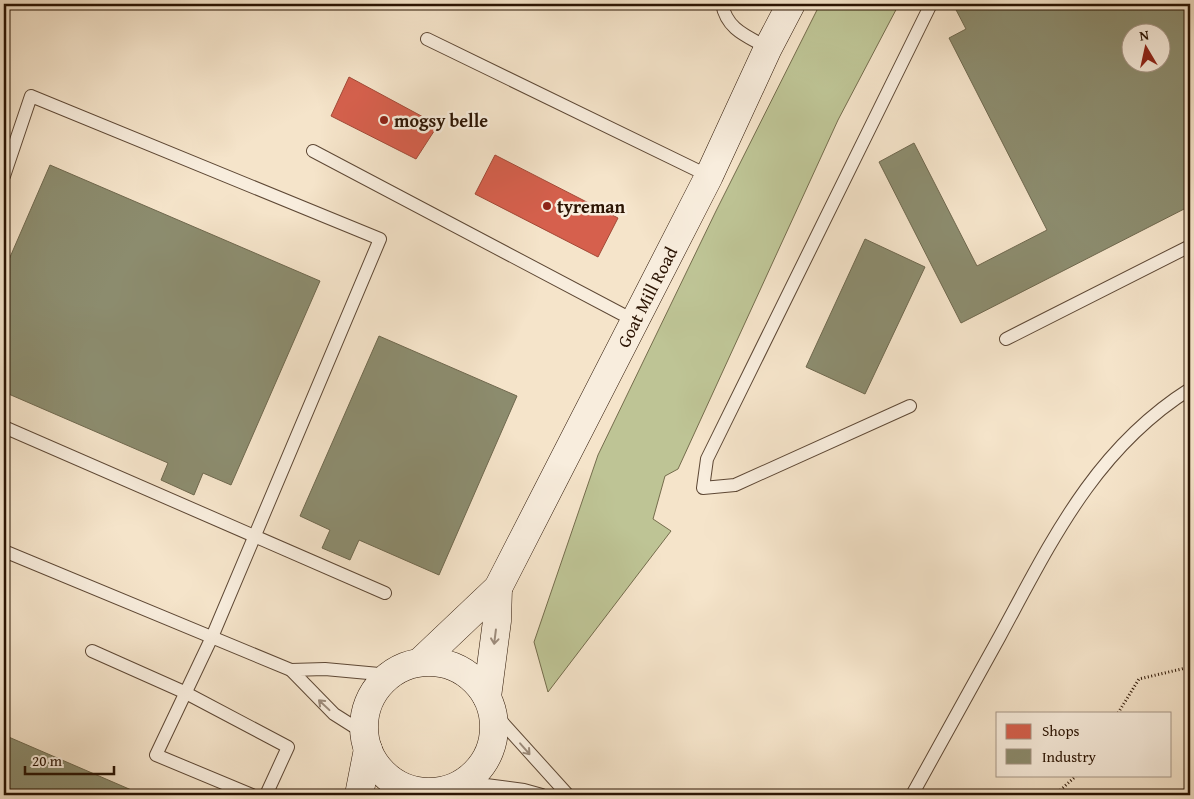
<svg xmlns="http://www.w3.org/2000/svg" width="1194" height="799" font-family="'Gentium Book Plus',serif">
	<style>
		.green { fill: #bec495; stroke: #746c4c }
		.shops { fill: #d6604d; stroke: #a34937 }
		.industry { fill: #8c8c6e; stroke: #6f684e; fill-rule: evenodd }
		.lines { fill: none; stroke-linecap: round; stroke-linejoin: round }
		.lane-casing { stroke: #5e4835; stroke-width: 14 }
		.secondary-casing { stroke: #2b1403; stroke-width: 29 }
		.path { stroke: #2b1403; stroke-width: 3; stroke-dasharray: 1 2.5; stroke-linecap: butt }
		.lane { stroke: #f8eddd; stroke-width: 12 }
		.secondary { stroke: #f8eddd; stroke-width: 28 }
		.oneway { stroke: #9c8b7b }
		.poi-dot { fill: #8f2418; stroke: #f8eddd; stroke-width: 2 }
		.labels { text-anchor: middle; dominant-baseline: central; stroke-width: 5; stroke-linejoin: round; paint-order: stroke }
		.poi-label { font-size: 18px; font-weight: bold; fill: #2b1403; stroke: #f8eddd; text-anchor: start }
		.street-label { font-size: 18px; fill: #2b1403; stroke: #f8eddd }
	</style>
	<rect width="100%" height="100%" fill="#f5e4ca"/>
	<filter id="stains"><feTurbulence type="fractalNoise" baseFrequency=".004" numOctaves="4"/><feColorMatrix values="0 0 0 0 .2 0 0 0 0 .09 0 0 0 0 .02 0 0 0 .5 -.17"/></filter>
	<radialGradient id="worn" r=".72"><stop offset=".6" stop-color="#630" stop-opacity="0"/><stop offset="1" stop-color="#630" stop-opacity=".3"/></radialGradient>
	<path class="green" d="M820 4H899L838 120 678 469 665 476 653 519 671 531 548 692 534 642 598 455 716 211Z"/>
	<g class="shops">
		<path d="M349 77 438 125 416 159 331 116Z"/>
		<path d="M495 155 618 218 598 257 475 194Z"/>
	</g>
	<g class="industry">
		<path d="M953 4 1190 5V206L961 323 879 162 914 143 977 266 1047 230 949 38 966 29ZM1132 32H1162V62H1132Z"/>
		<path d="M50 165 320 281 231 485 203 473 194 495 161 480 168 463 4 392V271Z"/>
		<path d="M865 239 925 267 865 394 806 367Z"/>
		<path d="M379 336 517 396 439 575 359 540 350 560 322 548 330 530 300 516Z"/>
		<path d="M4 735 143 795H4Z"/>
	</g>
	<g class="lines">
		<g class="lane-casing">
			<g id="lane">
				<path d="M722 4C727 30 747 36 768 48"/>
				<path d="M427 39 709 176"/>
				<path d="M313 151 635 321"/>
				<path d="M4 176 31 96 380 239 212 637 156 755 252 795"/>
				<path d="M1006 339 1190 246"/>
				<path d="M910 406 735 485 703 488 707 459 931 4"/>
				<path d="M4 427 385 593"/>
				<path d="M4 551 291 670"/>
				<path d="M92 651 184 692 288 747 266 795"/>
				<path d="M493 712 568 795"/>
				<path d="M364 733 334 714 291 670 325 669 390 675"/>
				<path d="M463 782 524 790 542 795"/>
				<path d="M912 795C941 742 971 689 1000 636 1052 540 1095 449 1190 389"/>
			</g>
		</g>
		<g class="secondary-casing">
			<g id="secondary">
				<path d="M420 662 498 588 709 176 768 48 791 4"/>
				<circle cx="429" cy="727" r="65"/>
				<path d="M487 697 497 621 498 588"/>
				<path d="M359 795 368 749"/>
			</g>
		</g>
		<g class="path">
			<path d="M1118 713 1139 679 1190 667"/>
			<path d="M1055 795 1077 775"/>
		</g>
		<use href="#lane" class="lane"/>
		<use href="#secondary" class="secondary"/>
	</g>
	<defs><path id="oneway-shaft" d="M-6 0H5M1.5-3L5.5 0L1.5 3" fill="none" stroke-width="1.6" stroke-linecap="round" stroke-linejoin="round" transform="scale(1.25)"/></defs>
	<g class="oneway">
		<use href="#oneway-shaft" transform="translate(495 637) rotate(97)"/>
		<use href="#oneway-shaft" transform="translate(324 705) rotate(-137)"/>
		<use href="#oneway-shaft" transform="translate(525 749) rotate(49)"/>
	</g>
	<g class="poi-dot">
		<circle cx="384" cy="120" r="5"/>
		<circle cx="547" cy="206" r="5"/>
	</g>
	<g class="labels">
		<g class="poi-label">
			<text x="394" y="120">mogsy belle</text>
			<text x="557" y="206">tyreman</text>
		</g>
		<g class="street-label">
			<text transform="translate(647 297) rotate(-63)">Goat Mill Road</text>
		</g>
	</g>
	<rect width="1194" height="799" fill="none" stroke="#f5e4ca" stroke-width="20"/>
	<rect x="5" y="5" width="1184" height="789" fill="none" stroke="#2b1403" stroke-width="2.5"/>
	<rect x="10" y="10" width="1174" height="779" fill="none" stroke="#2b1403"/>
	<rect x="996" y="712" width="175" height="65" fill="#f8eddd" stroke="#a69686"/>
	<rect x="1006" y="724" width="25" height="15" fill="#d6604d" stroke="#a69686"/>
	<text x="1042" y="736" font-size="15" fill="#2b1403">Shops</text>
	<rect x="1006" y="749" width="25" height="15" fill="#8c8c6e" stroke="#a69686"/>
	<text x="1042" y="762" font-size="15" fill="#2b1403">Industry</text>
	<g transform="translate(1146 48) rotate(351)"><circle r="24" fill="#f8eddd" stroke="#a69686"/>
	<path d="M0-4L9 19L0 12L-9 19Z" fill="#8f2418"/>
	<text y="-8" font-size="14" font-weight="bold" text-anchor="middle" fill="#2b1403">N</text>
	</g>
	<path d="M25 766v8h89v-8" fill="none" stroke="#2b1403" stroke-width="2.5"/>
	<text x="32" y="766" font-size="15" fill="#2b1403" stroke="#f8eddd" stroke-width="4" paint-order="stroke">20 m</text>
	<rect width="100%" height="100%" filter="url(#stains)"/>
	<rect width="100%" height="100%" fill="url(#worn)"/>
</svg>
